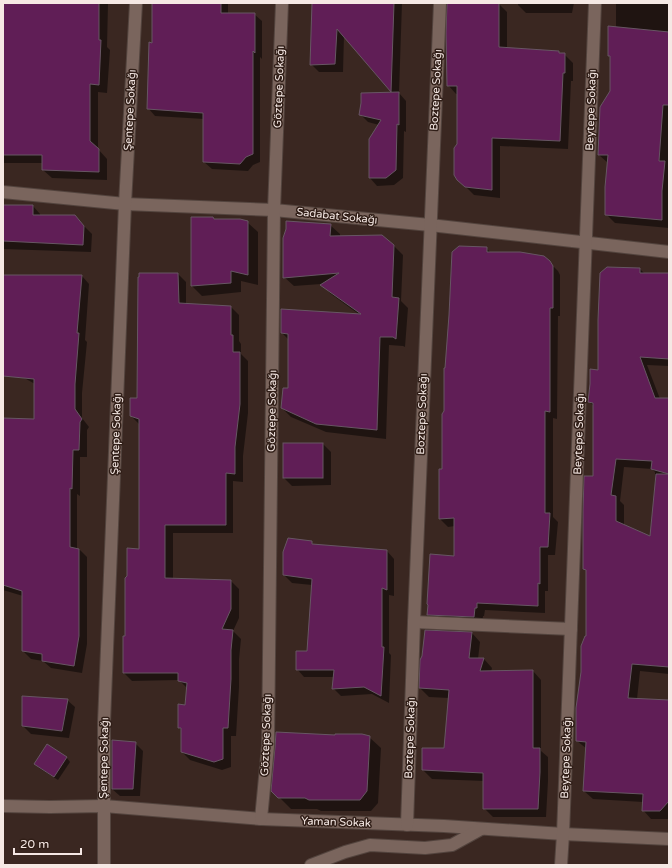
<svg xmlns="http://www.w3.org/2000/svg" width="672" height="868" font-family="'Varela Round',sans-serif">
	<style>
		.shadow { fill: #0007; fill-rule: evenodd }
		.building { fill: #601e56; stroke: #675663 }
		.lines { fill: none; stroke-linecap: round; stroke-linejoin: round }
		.street-casing { stroke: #53443e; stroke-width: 14 }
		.street { stroke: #7a655d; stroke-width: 12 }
		.labels { text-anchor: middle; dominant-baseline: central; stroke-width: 3; stroke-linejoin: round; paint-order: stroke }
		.street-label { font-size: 11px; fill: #f5e8e4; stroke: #301e17 }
	</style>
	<rect width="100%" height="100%" fill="#3a2721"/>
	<g class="shadow">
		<path d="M3 3H107L108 4 107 47 110 50 107 93 98 92V149L107 159V180L52 178 43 170V163H3Z"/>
		<path d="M153 3H228V14H254L262 21V59L260 57V162L253 165 248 171 212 169 204 162V119L155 116 148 108 153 44Z"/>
		<path d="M313 3H402L399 93 406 101V132L404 131 403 178 394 185 377 186 370 178 379 125 368 122 360 114 393 93 344 36 343 72H319L311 64Z"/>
		<path d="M448 3H498L507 12V48L558 52 560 54H564L573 63V81H571L568 149 500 146V198L474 195 458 179V94H456L448 85Z"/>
		<path d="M518 3H574L572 13H526L518 5Z"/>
		<path d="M616 3H669V142L668 166 669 167V228L615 223 606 214 608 163 599 155 611 92V58L609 56 616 28Z"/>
		<path d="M3 206H33L40 214V216H74L92 234 91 252 3 249Z"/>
		<path d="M192 218H213L215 220 247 222 258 232V285L241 281V292L202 296 192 286Z"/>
		<path d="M330 225 340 234V237L394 246 403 255 401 301 408 308 405 347 403 346 389 345 386 439 326 432 291 417 282 408 289 389V340L282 333 360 315 331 294 321 284 294 286 284 277Z"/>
		<path d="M486 248 491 253 549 262 558 271 560 275V316H558L557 419 553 418V517L558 522 555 555H548V591H545V613L485 610 484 616H483L482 625 436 623 428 615 429 605 455 557V526L448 527 440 519 445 411Z"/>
		<path d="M640 269 645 274H669V366L647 365 660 399H669V674L640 671 637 699 669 701V818L668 819H651L643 810V802L593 799 584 791 587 749 577 741 587 637V572L584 569 594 477V406L589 402 599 371ZM624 467 652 469 655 472V498L651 537 624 525V505L620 501Z"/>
		<path d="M178 274 186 282V304L231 307 239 315V341L241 344V354L248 361V413L243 456V482L233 481V533H173V579L230 580 239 589V618L233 631 241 639 239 659V687L236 736H231V767L222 770 190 760 182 752V730L179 728 186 706 188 689 179 680 132 681 124 673 128 577 140 550 139 424 131 416 138 399Z"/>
		<path d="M3 276H82L89 284 85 340 87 342 82 393V418L89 427 87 430V457H80V496L77 494V549H79L87 557V644L82 673 51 668 43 661 31 659 23 651V596L3 590V419L35 421V384L3 366Z"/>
		<path d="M323 444 331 452V485L292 486 284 478Z"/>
		<path d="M311 542 314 545 387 551 394 559V596L389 595V653L391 655 389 703 372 694 341 696 333 688 335 677H304L297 669 308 652 312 585 292 583 284 575Z"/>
		<path d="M472 633 480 642 478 659H484L492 668 491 672 533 671 541 680V751L548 757V781L546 817H493L484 808V781L432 779 423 770V749H445L449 698 429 697 420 688 421 660Z"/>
		<path d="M67 700 75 707 69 738 31 734 23 726Z"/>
		<path d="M369 737 381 748 378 803 371 811H321L317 809H291L272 790Z"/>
		<path d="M135 743 143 751 140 796H120L112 789Z"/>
		<path d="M47 746 67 758 70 762 58 780 39 768 36 764Z"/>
	</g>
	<g class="building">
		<path d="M3 3H99V40H101L99 85 90 84V141L99 149V172L42 170V155H3Z"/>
		<path d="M152 3H221V13H255V53L253 51V154L246 157 240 164 203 162V113L147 109 149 42 152 43Z"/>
		<path d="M312 3H394L391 92 337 29 335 64 310 65Z"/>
		<path d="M447 3H499V47L559 51V53H565V73H563L560 141 492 138V190L465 187 457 180 454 175V148L457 144V86H447L446 33Z"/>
		<path d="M608 26 669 32V105H663L659 161H665L662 191V220L605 215V187L608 155H598L600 107 610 91V56H608Z"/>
		<path d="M399 92V125L397 124 396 170 386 178H369V139L381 120 359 115 361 103V93Z"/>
		<path d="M3 205H33V215H75L84 226 83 245 3 241Z"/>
		<path d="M191 217H213L214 219H240L248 221V275L231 271V283L191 286Z"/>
		<path d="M286 221 331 224 330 236 382 235 394 245 392 297 399 298 396 339 393 337H380L377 430 316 424 281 408 283 388H288V334L281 333V309L361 314 320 285 339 273 283 278V238L286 229Z"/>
		<path d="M459 246 487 247V252H520L544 256 550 261 553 266V308H550V412L545 411V513H550L548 547H540V584L538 583V606L477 603V608H475L474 617 427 615 428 605 427 604 430 554 454 556V518L439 519V469H442V414L444 411V368H445L449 315 452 252Z"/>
		<path d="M607 267 640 268V273H669V359L640 357 655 398H669V474L651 469 652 461 616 459 611 495 616 496V521L650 536 656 474H669V667L632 664 628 698 669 700V801L660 811H642L643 794 583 791 586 742 576 741V708L581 672V646L585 636H586V570L583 569V511L584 476H593V403L588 402 590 384V369L598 370V320L600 273Z"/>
		<path d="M139 273H178L179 303 231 306V335H233V352H240V404L235 447V474L226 473V525H165V578L231 580V609L222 629 233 630 231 650V679L228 728H223V759L214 762 181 752V728H178V704L185 705 187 683 178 681V673H123V636H125V578L127 576V548L139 549V419L130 416V398H137L138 277H139Z"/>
		<path d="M3 275H82L77 333H79L75 384V409L82 419 80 422 79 450H73L72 489 70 488V547L79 549V636L74 666 42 661V654L22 651V591L3 585V418L34 419V379L3 376Z"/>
		<rect x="283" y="443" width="40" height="35"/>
		<path d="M288 538 312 541V544L387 550V590L382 588V647H384L381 696 364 687 332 689 334 670H296V651H307L312 579 283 575V552Z"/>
		<path d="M425 630 472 632 469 658H484L480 671 533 670V748H540V772L538 809H483V773L422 770V748H444L449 690 419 688 420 660 422 656Z"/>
		<path d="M22 696 68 699 62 731 22 726Z"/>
		<path d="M276 732 335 735V734H362L370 736 367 791 360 800H309L305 798H278L271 791 275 747Z"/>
		<path d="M112 740 136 742 133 789H112Z"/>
		<path d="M47 744 67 757 54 777 34 764Z"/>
	</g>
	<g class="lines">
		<g class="street-casing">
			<g id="street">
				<path d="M3 192 125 204 274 210 430 225 669 252"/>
				<path d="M414 622 571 629"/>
				<path d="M3 806 50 807 104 806 261 819 444 826 563 834 669 839"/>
				<path d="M261 819 268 746 274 210 282 3"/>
				<path d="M407 825 414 622 440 3"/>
				<path d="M104 865V723L125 204 136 3"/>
				<path d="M311 865 345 852 370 845 425 848 452 845 481 829"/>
				<path d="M561 865 563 834 595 3"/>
			</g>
		</g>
		<use href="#street" class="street"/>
	</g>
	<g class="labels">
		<g class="street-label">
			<text transform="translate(279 87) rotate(-88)">Göztepe Sokağı</text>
			<text transform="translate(436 90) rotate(-87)">Boztepe Sokağı</text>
			<text transform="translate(130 110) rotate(-87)">Şentepe Sokağı</text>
			<text transform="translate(591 110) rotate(-88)">Beytepe Sokağı</text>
			<text transform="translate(337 216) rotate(6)">Sadabat Sokağı</text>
			<text transform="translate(272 411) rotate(-89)">Göztepe Sokağı</text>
			<text transform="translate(422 414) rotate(-88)">Boztepe Sokağı</text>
			<text transform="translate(116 434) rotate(-88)">Şentepe Sokağı</text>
			<text transform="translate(579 434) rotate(-88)">Beytepe Sokağı</text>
			<text transform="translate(266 735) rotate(-88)">Göztepe Sokağı</text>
			<text transform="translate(410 738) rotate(-88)">Boztepe Sokağı</text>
			<text transform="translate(104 758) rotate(-89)">Şentepe Sokağı</text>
			<text transform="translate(566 758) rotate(-88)">Beytepe Sokağı</text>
			<text transform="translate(336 822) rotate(2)">Yaman Sokak</text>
		</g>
	</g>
	<rect width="672" height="868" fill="none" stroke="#f5e8e4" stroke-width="8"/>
	<path d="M14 848v6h67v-6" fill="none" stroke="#f5e8e4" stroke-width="2"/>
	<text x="20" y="848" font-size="12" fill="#f5e8e4" stroke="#301e17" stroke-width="3" paint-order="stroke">20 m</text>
</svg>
